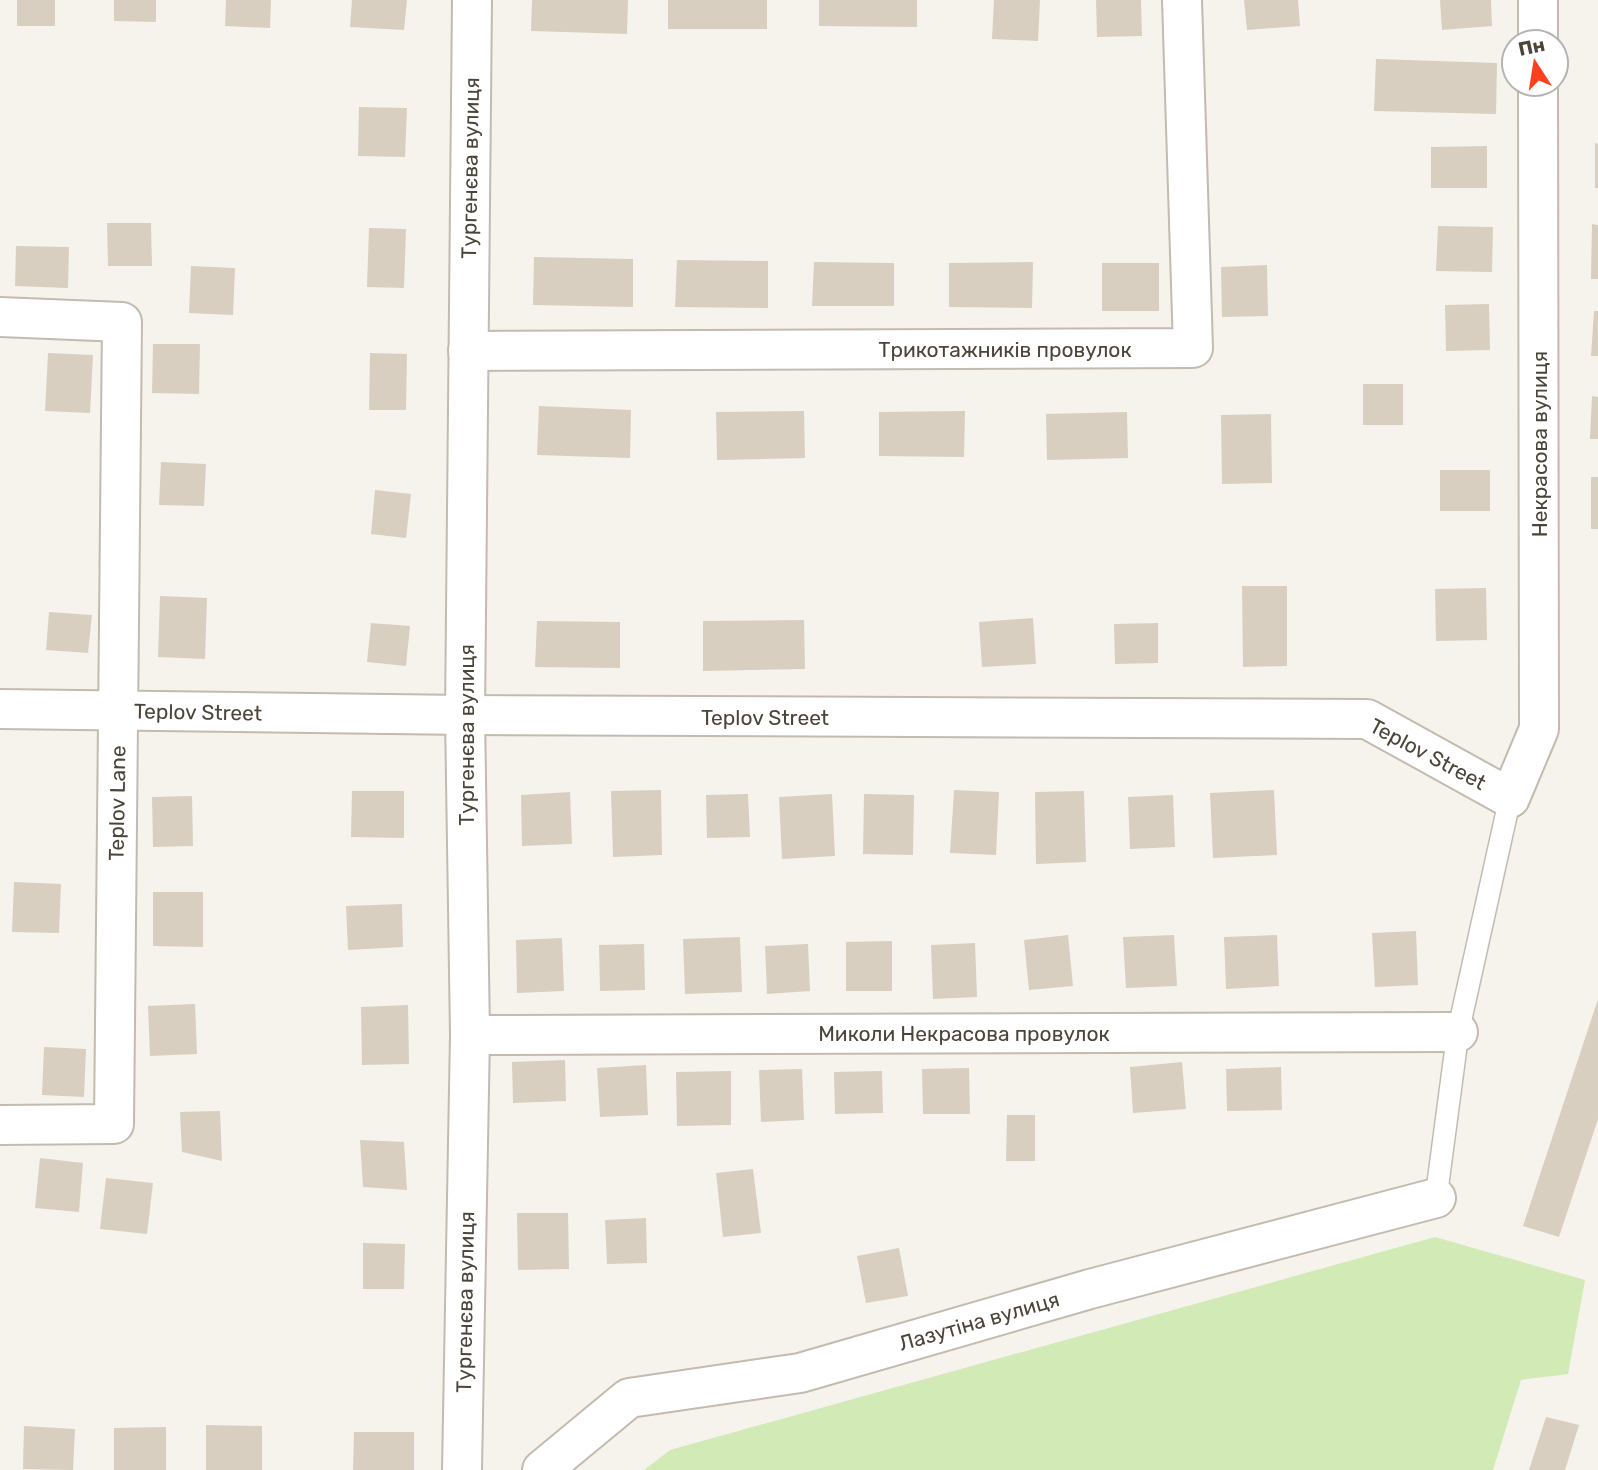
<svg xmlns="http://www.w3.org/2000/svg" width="1598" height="1470" font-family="Rubik,sans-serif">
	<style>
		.green { fill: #d2eab5 }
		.building { fill: #d8cfc1 }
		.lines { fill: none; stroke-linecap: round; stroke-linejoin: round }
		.lane-casing { stroke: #c2bbae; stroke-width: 24 }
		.street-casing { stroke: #c2bbae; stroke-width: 42 }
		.lane { stroke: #fff; stroke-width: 21 }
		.street { stroke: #fff; stroke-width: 38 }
		.labels { text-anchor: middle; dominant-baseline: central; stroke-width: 5; stroke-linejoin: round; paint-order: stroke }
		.street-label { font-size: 21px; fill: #4b4439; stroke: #fff }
	</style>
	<rect width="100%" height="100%" fill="#f6f3ec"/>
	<path class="green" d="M1435 1237 1585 1280 1568 1374 1521 1380 1493 1470H644L670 1450Z"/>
	<g class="building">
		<rect x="17" y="0" width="38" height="26"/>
		<path d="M114 0H156V22L114 21Z"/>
		<path d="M226 0H271L270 28 225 26Z"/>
		<path d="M352 0H407L404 30 350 27Z"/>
		<path d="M532 0H628L627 34 531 31Z"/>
		<rect x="668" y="0" width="99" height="29"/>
		<path d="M819 0H917V27L819 26Z"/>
		<path d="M994 0H1040L1038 41 992 39Z"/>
		<path d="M1096 0H1141L1142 36 1097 37Z"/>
		<path d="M1244 0H1298L1300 26 1247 30Z"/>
		<path d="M1440 0H1491L1492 26 1442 30Z"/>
		<path d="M1376 59 1497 63 1496 114 1374 111Z"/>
		<path d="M359 107 407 108 405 157 358 156Z"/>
		<path d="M1595 143 1598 144V188H1595Z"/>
		<path d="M1487 146V188H1431V147Z"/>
		<path d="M107 223H151L152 266H108Z"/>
		<path d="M1592 224 1598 225V279H1591Z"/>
		<path d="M1438 226 1493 227 1492 272 1436 271Z"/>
		<path d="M369 228 406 229 404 288 367 287Z"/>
		<path d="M16 246 69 247 68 288 15 286Z"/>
		<path d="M534 257 633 259V307L533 305Z"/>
		<path d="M677 260 768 261V308L675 307Z"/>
		<path d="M814 262 894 263V306H812Z"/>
		<path d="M1033 262 1032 308 949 307V263Z"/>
		<rect x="1102" y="263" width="57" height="48"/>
		<path d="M1267 265 1268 316 1222 317 1221 267Z"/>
		<path d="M191 266 235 268 233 315 189 313Z"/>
		<path d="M1489 304 1490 350 1446 351 1445 305Z"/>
		<path d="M1594 311H1598V356H1591Z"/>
		<path d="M153 344H200L199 394 152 393Z"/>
		<path d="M48 353 93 355 90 413 45 411Z"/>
		<path d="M370 353 407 354 406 410H369Z"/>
		<rect x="1363" y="384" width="40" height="41"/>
		<path d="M1592 396 1598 397V439H1590Z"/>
		<path d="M539 406 631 410 630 458 537 455Z"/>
		<path d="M804 411 805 458 717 460 716 412Z"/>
		<path d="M965 411 964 457 879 456V412Z"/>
		<path d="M1127 412 1128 458 1047 460 1046 414Z"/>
		<path d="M1271 414 1272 483 1222 484 1221 415Z"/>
		<path d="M161 462 206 464 204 506 159 505Z"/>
		<rect x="1440" y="470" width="50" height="41"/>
		<rect x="1591" y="477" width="7" height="52"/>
		<path d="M375 490 411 494 406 538 371 534Z"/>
		<path d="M1242 586H1287V666L1243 667Z"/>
		<path d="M1486 588 1487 640 1436 641 1435 589Z"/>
		<path d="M160 596 207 598 205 659 158 657Z"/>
		<path d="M49 612 92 615 88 653 46 650Z"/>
		<path d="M1033 618 1036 664 982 667 979 622Z"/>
		<path d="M804 620 805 669 703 671V621Z"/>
		<path d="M537 621 620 622V668L535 667Z"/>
		<path d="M371 623 410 626 406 666 367 662Z"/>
		<path d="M1158 623V663L1115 664 1114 624Z"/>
		<path d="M661 790 662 855 613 857 611 791Z"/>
		<path d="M954 790 999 792 996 855 950 853Z"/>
		<path d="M1274 790 1277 855 1213 858 1210 793Z"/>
		<path d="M352 791H404V838L351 837Z"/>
		<path d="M1084 791 1086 862 1036 864 1035 792Z"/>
		<path d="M570 792 572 844 522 846 521 795Z"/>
		<path d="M748 794 750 837 707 838 706 795Z"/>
		<path d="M832 794 835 856 782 859 779 797Z"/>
		<path d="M864 794 914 795 913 855 863 854Z"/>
		<path d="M1173 795 1175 847 1130 849 1128 797Z"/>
		<path d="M192 796 193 846 153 847 152 797Z"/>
		<path d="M14 882 61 884 59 933 12 932Z"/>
		<path d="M153 892H203V947L153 946Z"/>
		<path d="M402 904 403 947 348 950 346 906Z"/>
		<path d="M1416 931 1418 985 1375 987 1372 933Z"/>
		<path d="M1068 935 1073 986 1029 990 1024 940Z"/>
		<path d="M1174 935 1177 986 1126 988 1123 937Z"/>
		<path d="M1277 935 1279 986 1226 989 1224 937Z"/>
		<path d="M740 937 742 992 685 994 683 939Z"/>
		<path d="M562 938 564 991 517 993 516 940Z"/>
		<path d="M892 941V991H846V942Z"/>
		<path d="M975 943 977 997 933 999 931 945Z"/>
		<path d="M644 944 645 990 600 991 599 945Z"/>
		<path d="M808 944 810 991 767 994 765 946Z"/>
		<path d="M1598 999V1119L1559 1237 1523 1226Z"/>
		<path d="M195 1004 197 1054 150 1056 148 1006Z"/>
		<path d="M408 1005 409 1064 362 1065 361 1007Z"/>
		<path d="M44 1047 86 1049 84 1097 42 1095Z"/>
		<path d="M565 1060 566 1101 513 1103 512 1062Z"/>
		<path d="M1182 1062 1186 1109 1133 1113 1130 1067Z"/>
		<path d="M646 1065 648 1115 600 1117 597 1068Z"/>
		<path d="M1281 1067 1282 1110 1227 1111 1226 1069Z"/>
		<path d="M969 1068 970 1114H923L922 1069Z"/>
		<path d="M802 1069 804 1120 761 1122 759 1070Z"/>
		<path d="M731 1071V1125L677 1126 676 1072Z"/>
		<path d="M882 1071 883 1113 835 1114 834 1072Z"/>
		<path d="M220 1111 222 1161 182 1152 180 1112Z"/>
		<path d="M1007 1115H1035V1161H1006Z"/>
		<path d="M360 1140 404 1142 407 1190 363 1187Z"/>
		<path d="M40 1158 83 1163 79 1212 35 1208Z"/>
		<path d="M753 1169 761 1233 723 1237 716 1173Z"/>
		<path d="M106 1178 153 1183 147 1234 100 1229Z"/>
		<path d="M517 1213H568L569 1269 518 1270Z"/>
		<path d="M646 1218 647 1263 607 1264 605 1220Z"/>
		<path d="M363 1243 405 1244 404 1289H363Z"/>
		<path d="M899 1248 908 1296 866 1303 857 1256Z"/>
		<path d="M1546 1417 1579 1425 1565 1470H1529Z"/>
		<path d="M206 1425 262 1426V1470H206Z"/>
		<path d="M24 1426 75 1429 73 1470 23 1469Z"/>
		<path d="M166 1427V1470H114V1428Z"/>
		<path d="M354 1432H414V1470H353Z"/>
	</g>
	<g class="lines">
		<g class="lane-casing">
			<path id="lane" d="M1436 1198 1458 1032 1510 798"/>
		</g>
		<g class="street-casing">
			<g id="street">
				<path d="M1538 0V42"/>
				<path d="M0 317 122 322 114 1124 0 1125"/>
				<path d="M468 351 1193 348 1182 0"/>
				<path d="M0 709 465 715 1367 719 1510 798 1539 729 1538 84"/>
				<path d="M470 1035 1458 1032"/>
				<path d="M462 1470 470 1035 465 715 472 0"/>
				<path d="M542 1470 629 1398 800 1373 1090 1289 1436 1198"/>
			</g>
		</g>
		<use href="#lane" class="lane"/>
		<use href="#street" class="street"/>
	</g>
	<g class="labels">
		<g class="street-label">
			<text transform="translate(470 168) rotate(-89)">Тургенєва вулиця</text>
			<text x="1005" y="349">Трикотажників провулок</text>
			<text transform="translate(1539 444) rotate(-90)">Некрасова вулиця</text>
			<text transform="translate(198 712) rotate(1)">Teplov Street</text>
			<text x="765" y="717">Teplov Street</text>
			<text transform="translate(466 735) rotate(-90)">Тургенєва вулиця</text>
			<text transform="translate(1428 754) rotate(28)">Teplov Street</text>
			<text transform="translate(117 803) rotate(-89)">Teplov Lane</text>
			<text x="964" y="1033">Миколи Некрасова провулок</text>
			<text transform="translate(465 1302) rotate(-89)">Тургенєва вулиця</text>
			<text transform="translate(979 1321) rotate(-16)">Лазутіна вулиця</text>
		</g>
	</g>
	<g transform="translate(1535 63) rotate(348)"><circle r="33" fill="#ffffff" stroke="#b7b4b0" stroke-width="2"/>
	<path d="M0-5L12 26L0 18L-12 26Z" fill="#fc3f1d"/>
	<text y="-10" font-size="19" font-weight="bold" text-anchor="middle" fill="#4b4439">Пн</text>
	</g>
</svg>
